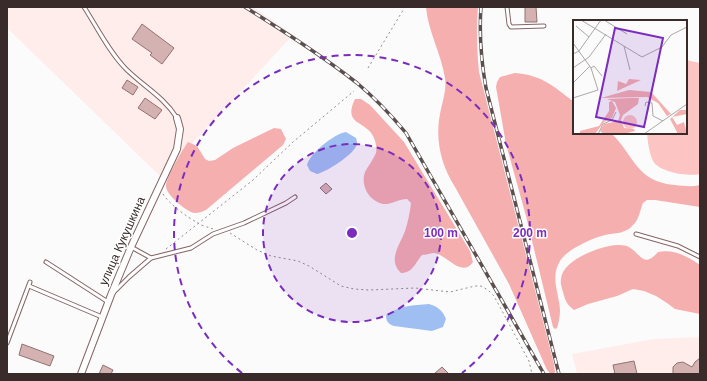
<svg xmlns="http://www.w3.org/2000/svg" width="707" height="381" font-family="Helvetica,sans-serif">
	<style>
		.built { fill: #ffedec }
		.green { fill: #fcc4c2 }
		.forest { fill: #f4afae }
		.water { fill: #9fbff3 }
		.building { fill: #d4b2b1; stroke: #917272 }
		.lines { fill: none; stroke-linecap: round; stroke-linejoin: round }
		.lane-casing { stroke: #846565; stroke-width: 5 }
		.street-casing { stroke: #846565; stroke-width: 8 }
		.path { stroke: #938c8c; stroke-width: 1; stroke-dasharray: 2 3; stroke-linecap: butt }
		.lane { stroke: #fff; stroke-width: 3 }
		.street { stroke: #fff; stroke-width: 6 }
		.rail-casing { stroke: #5a504f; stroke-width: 3.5 }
		.rail { stroke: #fff; stroke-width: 2; stroke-dasharray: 6; stroke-linecap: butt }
		.ring { fill: none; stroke: #7b2cbf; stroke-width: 2; stroke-dasharray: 7 5 }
		.labels { text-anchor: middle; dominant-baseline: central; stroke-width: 3; stroke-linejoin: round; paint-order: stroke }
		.street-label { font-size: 12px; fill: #382b2a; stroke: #fff }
		.inset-road { fill: none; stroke: #ada8a7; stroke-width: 1 }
		.view { fill: #7b2cbf; fill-opacity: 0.15; stroke: #7b2cbf; stroke-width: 2 }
		.inset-edge { fill: none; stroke: #382b2a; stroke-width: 2 }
		.centre { fill: #7b2cbf; stroke: #fff; stroke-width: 2 }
		.ring-label { font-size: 12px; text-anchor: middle; font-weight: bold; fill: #7b2cbf; stroke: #fff; stroke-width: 3; stroke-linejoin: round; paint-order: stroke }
	</style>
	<rect width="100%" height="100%" fill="#fbfbfb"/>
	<g class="built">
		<path d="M7 7H253L293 35 161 177 7 28Z"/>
		<path d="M700 337V374H577L572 354 654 339Z"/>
	</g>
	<path class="green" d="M686 60 700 63V174C688 177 659 172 653 161 649 152 648 143 647 133H686Z"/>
	<g class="forest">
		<path d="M426 7H478C476 29 477 50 479 72L554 364 555 372 554 374H551L547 370 509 284 455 187C441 165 435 140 440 114 442 103 447 89 445 78 441 53 428 31 426 7Z"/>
		<path d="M515 73C542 75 553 86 574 102V133H611C635 156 636 182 675 185 684 186 692 187 700 185V207L655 200H647L643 203C640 210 639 220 633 225 626 234 614 233 605 235 592 238 566 250 560 261 550 277 559 293 560 310 560 315 559 322 557 328L555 329 553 327 526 216 506 144 496 87 497 82 500 77Z"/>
		<path d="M355 99H361L370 105 404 142 470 251 473 262C462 278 448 256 435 253 431 253 426 255 422 255 415 263 413 273 401 273 387 260 400 245 405 231 408 222 410 212 411 203L407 199C399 199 391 205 383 204 369 201 360 185 365 172 368 166 373 160 376 153 377 149 376 143 374 138 367 120 342 126 355 99Z"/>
		<path d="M274 128 281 129 286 139 283 145 206 210C202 212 199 213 194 213 186 211 166 195 166 186 166 177 183 149 188 142L197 146 205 159 209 161 215 160 233 148Z"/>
		<path d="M617 245C620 245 624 245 627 246 641 252 642 270 658 252 674 249 687 256 700 265V314L675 309 667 303 656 296 644 291 633 289 617 296 588 304 574 310C567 305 565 300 563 292 562 288 560 284 561 279 562 260 600 246 617 245Z"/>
	</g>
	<g class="water">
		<path d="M346 132 356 138C357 141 357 142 357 144 355 154 326 172 317 174L310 171 307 165C309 154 335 133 346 132Z"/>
		<path d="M429 304C437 306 443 311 446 319L443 327 432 331 394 326C388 324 386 321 386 315 399 306 413 305 429 304Z"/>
	</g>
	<g class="building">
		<path d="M525 7H536L537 22H525Z"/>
		<path d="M142 24 174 48 162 64 150 55 152 53 132 39Z"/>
		<path d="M127 80 138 87 133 95 122 88Z"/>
		<path d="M145 98 162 110 155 119 138 108Z"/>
		<path d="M326 183 332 189 326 194 320 188Z"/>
		<path d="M22 344 54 356 50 366 19 355Z"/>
		<path d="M700 358V374H673V367L677 363 683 362 692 367 695 362Z"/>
		<path d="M634 361 637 374H615L613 365Z"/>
		<path d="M103 365 113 370 111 374H99Z"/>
		<path d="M442 367 449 374H434Z"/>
	</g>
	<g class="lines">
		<g class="lane-casing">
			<g id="lane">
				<path d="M84 7C97 27 109 52 126 69 143 86 164 97 177 118"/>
				<path d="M507 7 509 24 511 27 544 26"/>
				<path d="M636 234 678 246 700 257"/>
				<path d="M131 247 151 258"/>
				<path d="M46 262 108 302"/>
				<path d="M29 286 102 317"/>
				<path d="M114 292 129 277 151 258 191 248 213 234 244 223 286 203 295 197"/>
				<path d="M7 343 30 282"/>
			</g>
		</g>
		<g class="street-casing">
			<path id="street" d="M81 374 111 295 131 247 177 149 180 129 177 118"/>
		</g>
		<g class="path">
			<path d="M368 68 405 7"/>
			<path d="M163 194C169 204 187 217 198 223 202 226 208 227 213 229"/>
			<path d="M230 233 257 250 271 256 298 261 309 266 341 286 354 289 369 290 415 288 450 292 475 286H481L488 290 494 296 529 361 532 374"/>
			<path d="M166 249 253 180 293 142 354 91"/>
		</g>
		<use href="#lane" class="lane"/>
		<use href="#street" class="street"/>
		<g class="rail-casing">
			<g id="rail">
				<path d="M245 7C283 31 321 55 357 83 375 98 391 115 406 133L544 374"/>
				<path d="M481 7C479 36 481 60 486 88L559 374"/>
			</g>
		</g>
		<use href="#rail" class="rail"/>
	</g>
	<circle cx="352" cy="233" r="89" fill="#7b2cbf" fill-opacity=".12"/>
	<g class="ring">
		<circle cx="352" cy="233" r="89"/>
		<path d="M242 373A178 178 0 1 1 462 373"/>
	</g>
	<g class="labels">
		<g class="street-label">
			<text transform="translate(122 241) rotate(-66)">улица Кукушкина</text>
		</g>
	</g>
	<g transform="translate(573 20)">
		<rect width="114" height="114" fill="#fbfbfb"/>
		<path d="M50 102a7 7 0 1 1 14 0a7 7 0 1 1-14 0Z" fill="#fcc4c2"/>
		<path d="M56 59 68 60 44 71 45 61 53 64ZM56 70 78 72 98 94 94 96 85 83 74 77 28 78ZM58 78H66L65 84 50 95 48 100 51 108 61 109 62 111 50 114H31L27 111 31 104 45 101 47 95 42 82 34 79ZM39 81 43 88 39 98 31 102 22 114H7V111L26 106 36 91V82ZM107 90H114V94L99 97 104 105 111 102 114 114H105L97 99Z" fill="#f4afae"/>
		<path class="inset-road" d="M8 0 69 37 89 27 98 15 114 7M31 0 54 14M3 6 16 17M0 23 18 48 25 70 0 78M51 26 57 50M0 34 6 31 28 0M0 48 16 37 33 14M18 48 21 46 29 56M0 63 17 46M72 86 73 82 79 83 80 96 90 101M25 114 30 104 39 100 43 92M71 114 114 84"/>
		<path class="view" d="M42 8 90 18 71 107 23 97Z"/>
		<rect width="114" height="114" class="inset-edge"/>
	</g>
	<circle cx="352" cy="233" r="6" class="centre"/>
	<g class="ring-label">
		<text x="441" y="237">100 m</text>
		<text x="530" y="237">200 m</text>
	</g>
	<rect width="707" height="381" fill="none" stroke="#382b2a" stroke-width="16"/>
</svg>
